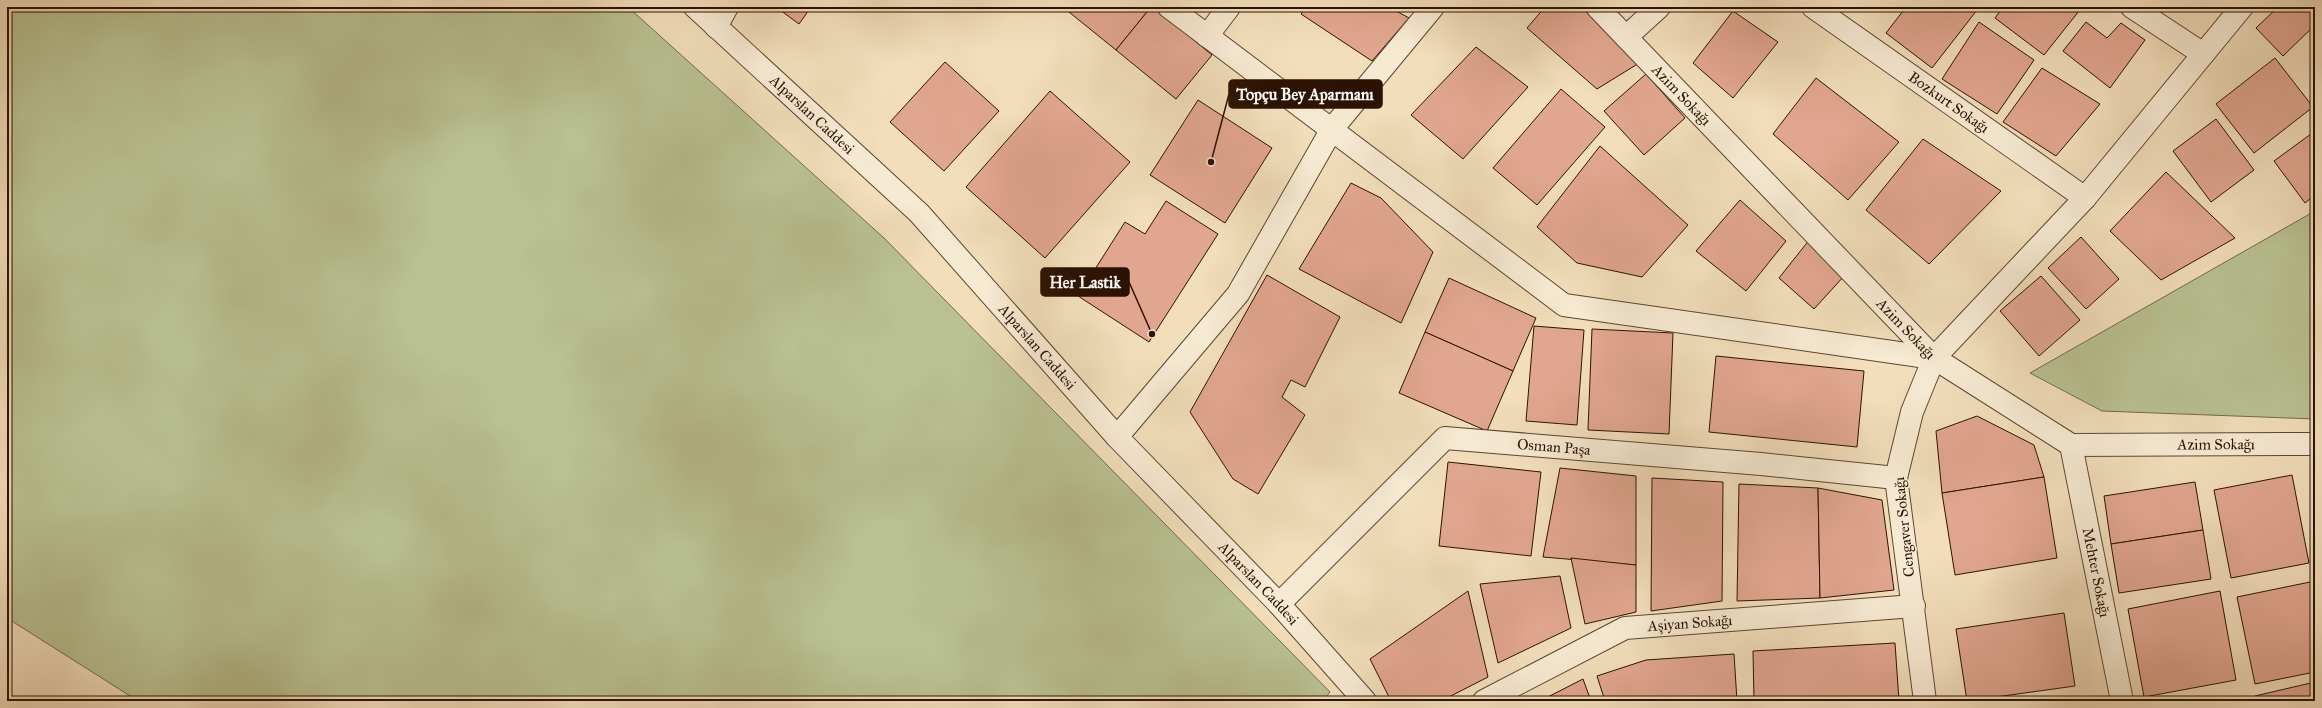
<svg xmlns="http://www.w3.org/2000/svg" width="2322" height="708" font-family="'IM FELL Great Primer',serif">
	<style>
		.green { fill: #b9c191; stroke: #726a4a }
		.building { fill: #e1a68f; stroke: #2c1203 }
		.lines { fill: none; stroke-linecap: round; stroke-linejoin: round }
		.minor-casing { stroke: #5e4531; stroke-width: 24 }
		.tertiary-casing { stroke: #5e4531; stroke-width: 24 }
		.minor { stroke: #f7ead3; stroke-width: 22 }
		.tertiary { stroke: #f7ead3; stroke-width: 22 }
		.labels { text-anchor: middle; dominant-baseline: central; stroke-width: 3.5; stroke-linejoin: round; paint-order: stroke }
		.street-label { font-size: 15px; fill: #2c1203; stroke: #f7ead3 }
		.leader { fill: none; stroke: #2c1203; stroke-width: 1.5 }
		.callout-dot { fill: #2c1203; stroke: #f7ead3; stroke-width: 1.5 }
		.callout { fill: #2c1203; stroke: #2c1203; stroke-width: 1.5 }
		.callout-label { font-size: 16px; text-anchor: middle; font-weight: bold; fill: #fff }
	</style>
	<rect width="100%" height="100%" fill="#f2debb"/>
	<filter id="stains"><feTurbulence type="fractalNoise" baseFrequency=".005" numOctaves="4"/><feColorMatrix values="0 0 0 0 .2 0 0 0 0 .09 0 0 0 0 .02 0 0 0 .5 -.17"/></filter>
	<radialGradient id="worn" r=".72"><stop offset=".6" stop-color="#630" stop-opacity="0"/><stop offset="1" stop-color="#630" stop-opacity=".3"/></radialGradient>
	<g class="green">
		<path d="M7 7H628L884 238 1330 692 1323 701H138L7 618Z"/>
		<path d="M2315 211V419L2102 411 2030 373Z"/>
	</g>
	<g class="building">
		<path d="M776 7H811L799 24Z"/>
		<path d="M1073 7H1151L1116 50 1069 12Z"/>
		<path d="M1151 7H1154L1212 55 1176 99 1116 50Z"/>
		<path d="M1307 7H1389L1409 18 1372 61 1301 14Z"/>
		<path d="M1545 7H1582L1644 60 1597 89 1527 28Z"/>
		<path d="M1906 7H1972L1977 10 1932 68 1886 33Z"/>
		<path d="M2003 7H2075L2079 11 2044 55 1995 18Z"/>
		<path d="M2278 7H2311L2315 11V25L2283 56 2256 28Z"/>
		<path d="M1733 11 1778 42 1733 98 1693 63Z"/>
		<path d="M1979 22 2034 60 1997 114 1942 79Z"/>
		<path d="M2086 22 2107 38 2121 23 2145 40 2110 88 2063 51Z"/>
		<path d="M1476 47 1528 87 1463 159 1411 115Z"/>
		<path d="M2275 58 2313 107 2254 153 2216 104Z"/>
		<path d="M945 62 999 111 944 171 890 122Z"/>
		<path d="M2042 68 2100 104 2056 156 2003 122Z"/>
		<path d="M1646 74 1685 118 1644 155 1604 111Z"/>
		<path d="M1816 78 1899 142 1848 200 1773 134Z"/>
		<path d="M1561 89 1605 127 1537 205 1493 168Z"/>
		<path d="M1050 91 1130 162 1045 258 966 187Z"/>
		<path d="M1198 100 1272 148 1225 223 1150 175Z"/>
		<path d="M2216 119 2254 170 2211 202 2173 151Z"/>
		<path d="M2315 131V195L2305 203 2274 161Z"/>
		<path d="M1923 139 2001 191 1929 264 1866 210Z"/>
		<path d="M1600 146 1688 225 1642 277 1577 263 1537 227Z"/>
		<path d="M2166 172 2235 238 2161 280 2110 231Z"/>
		<path d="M1351 183 1381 198 1433 252 1401 323 1299 269Z"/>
		<path d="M1740 200 1786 241 1746 291 1696 251Z"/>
		<path d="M1166 201 1218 234 1149 342 1078 296 1125 222 1145 234Z"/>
		<path d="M2081 237 2119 279 2086 309 2048 268Z"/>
		<path d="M1810 239 1845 275 1814 309 1779 278Z"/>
		<path d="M1267 275 1340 317 1305 387 1291 380 1282 397 1305 415 1258 494 1233 479 1190 412Z"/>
		<path d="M2041 276 2080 320 2039 356 2000 311Z"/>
		<path d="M1449 278 1536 318 1513 371 1425 332Z"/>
		<path d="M1534 326 1584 330 1577 425 1526 421Z"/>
		<path d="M1592 329 1673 333 1669 434 1588 430Z"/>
		<path d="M1425 332 1513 371 1487 431 1399 393Z"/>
		<path d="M1716 356 1864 371 1857 447 1709 432Z"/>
		<path d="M1977 416 2034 445 2044 477 1942 493 1936 431Z"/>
		<path d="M1448 462 1541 472 1531 556 1439 546Z"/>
		<path d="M1560 468 1636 476V565L1543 557Z"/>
		<path d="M2292 475 2309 563 2231 578 2214 490Z"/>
		<path d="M2044 477 2057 558 1955 575 1942 493Z"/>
		<path d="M1652 478 1723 482 1722 601 1651 611Z"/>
		<path d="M2195 482 2203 530 2111 544 2104 496Z"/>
		<path d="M1739 484 1818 488 1820 598 1737 601Z"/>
		<path d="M1818 488 1882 500 1894 590 1820 598Z"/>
		<path d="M2203 530 2211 579 2119 593 2111 544Z"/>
		<path d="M1571 558 1636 565V612L1585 624Z"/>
		<path d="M1560 576 1571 628 1498 663 1480 584Z"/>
		<path d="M2315 581V672L2255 684 2237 597Z"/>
		<path d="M1468 591 1488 677 1441 701H1391L1370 659Z"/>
		<path d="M2220 591 2236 680 2144 697 2128 609Z"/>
		<path d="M2064 613 2075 686 1967 701 1956 629Z"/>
		<path d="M1895 643 1899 701H1754L1753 651Z"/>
		<path d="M1734 654 1737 701H1605L1597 676 1646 660Z"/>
		<path d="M1583 679 1591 701H1540Z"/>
		<path d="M2315 682V701H2256L2255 696Z"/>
	</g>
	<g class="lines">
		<g class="minor-casing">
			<g id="minor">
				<path d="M1169 7 1564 305 1934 358"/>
				<path id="s1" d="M1597 7 1934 358 2071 445 2315 444"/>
				<path id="s2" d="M1813 7 2085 198"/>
				<path d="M2132 7 2203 54"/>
				<path d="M716 27 727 7"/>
				<path d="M1207 36 1229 7"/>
				<path d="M1626 37 1659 7"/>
				<path d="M1117 437 1238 294 1332 129 1433 7"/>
				<path id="s3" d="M2071 445 2122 701"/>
				<path id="s4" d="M1279 604 1445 438 1761 464 1896 478"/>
				<path id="s5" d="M1484 701 1625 628 1914 606"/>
				<path d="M1925 701 1896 478 1912 412 1934 358 2085 198 2242 7"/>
			</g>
		</g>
		<g class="tertiary-casing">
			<g id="tertiary">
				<path id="s6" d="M695 7 919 213 1117 437 1279 604 1365 701"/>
			</g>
		</g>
		<use href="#minor" class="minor"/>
		<use href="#tertiary" class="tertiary"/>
	</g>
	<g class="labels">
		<g class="street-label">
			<text stroke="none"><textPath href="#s1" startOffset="122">Azim Sokağı</textPath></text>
			<text stroke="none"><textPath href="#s2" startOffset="166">Bozkurt Sokağı</textPath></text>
			<text stroke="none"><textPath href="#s6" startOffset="159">Alparslan Caddesi</textPath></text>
			<text stroke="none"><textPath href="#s1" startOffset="446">Azim Sokağı</textPath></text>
			<text stroke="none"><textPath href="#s6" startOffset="483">Alparslan Caddesi</textPath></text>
			<text stroke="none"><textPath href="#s1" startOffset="794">Azim Sokağı</textPath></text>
			<text stroke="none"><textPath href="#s4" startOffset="344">Osman Paşa</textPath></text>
			<text transform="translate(1904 527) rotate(-96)">Cengaver Sokağı</text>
			<text stroke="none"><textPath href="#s3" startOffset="130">Mehter Sokağı</textPath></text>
			<text stroke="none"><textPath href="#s6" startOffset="807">Alparslan Caddesi</textPath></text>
			<text stroke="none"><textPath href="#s5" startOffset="224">Aşiyan Sokağı</textPath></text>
		</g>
	</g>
	<path class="leader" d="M1211 162L1229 94M1152 334L1129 282"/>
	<g class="callout-dot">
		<circle cx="1211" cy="162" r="4"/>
		<circle cx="1152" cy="334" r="4"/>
	</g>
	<g class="callout">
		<rect x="1229" y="80" width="153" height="28" rx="4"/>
		<rect x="1041" y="268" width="88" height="28" rx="4"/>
	</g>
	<g class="callout-label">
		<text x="1305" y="100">Topçu Bey Aparmanı</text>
		<text x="1085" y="288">Her Lastik</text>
	</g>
	<rect width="2322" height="708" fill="none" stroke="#f2debb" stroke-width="24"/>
	<rect x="8" y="8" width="2306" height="692" fill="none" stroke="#2c1203" stroke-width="2"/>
	<rect x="12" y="12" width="2298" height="684" fill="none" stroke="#2c1203"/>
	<rect width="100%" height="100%" filter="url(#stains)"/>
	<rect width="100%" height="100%" fill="url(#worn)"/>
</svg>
